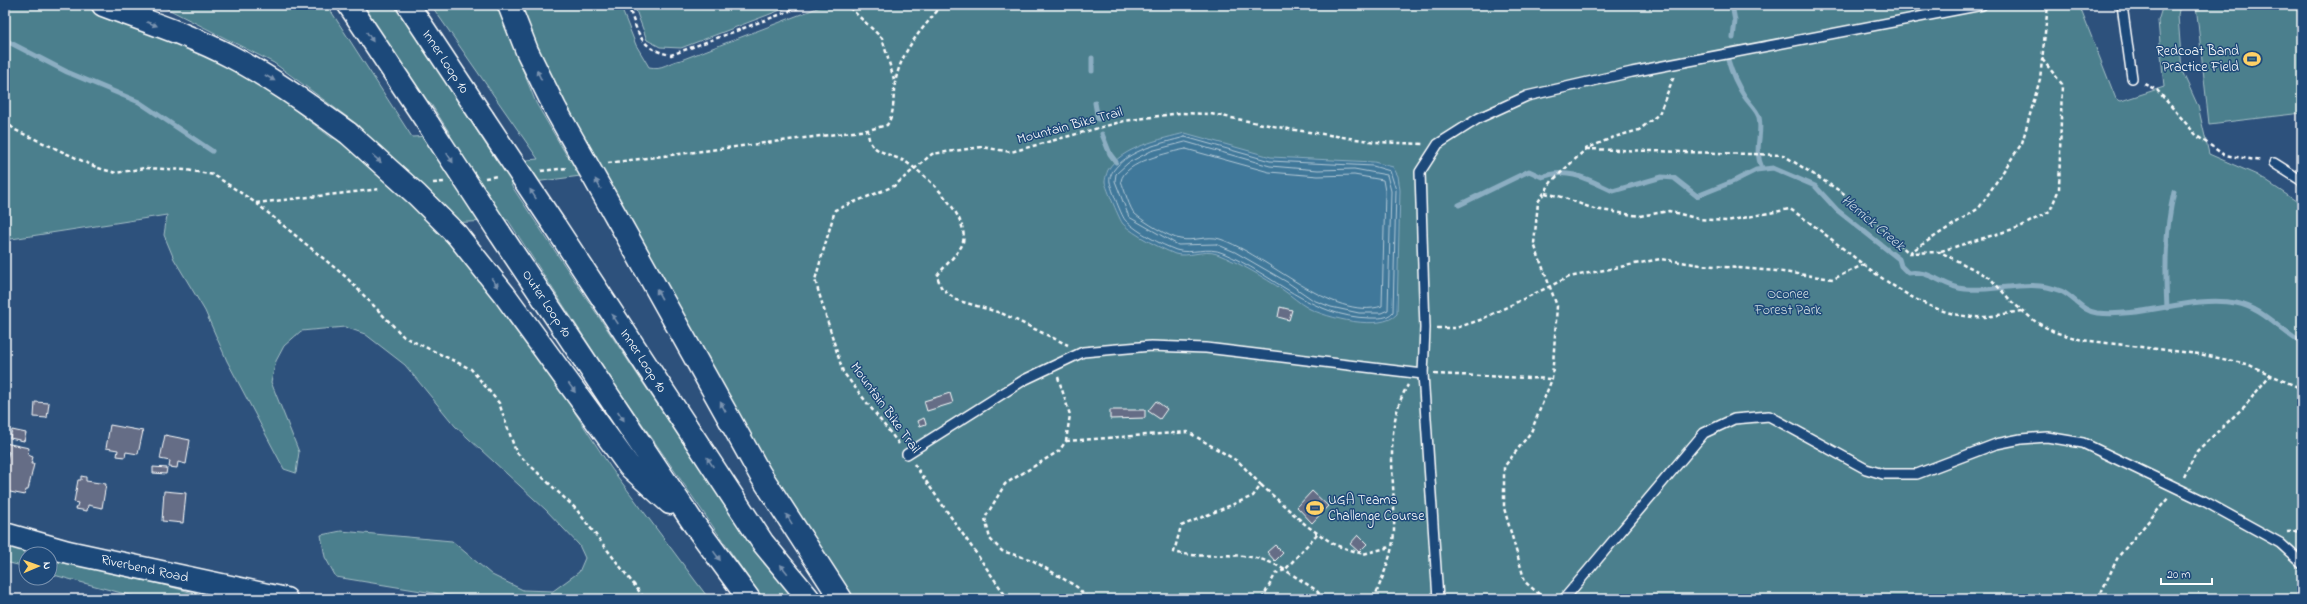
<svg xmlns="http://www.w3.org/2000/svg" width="2307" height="604" font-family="'Indie Flower',sans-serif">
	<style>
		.green { fill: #4b7f8d; stroke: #a5bfc6 }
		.water { fill: #40789a; stroke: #8caec2 }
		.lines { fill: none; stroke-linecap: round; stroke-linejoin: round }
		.shore { stroke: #b3c9d7; stroke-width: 1 }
		.stream { stroke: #8caec2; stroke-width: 5 }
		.building { fill: #656d86; stroke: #fff }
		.lane-casing { stroke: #fff; stroke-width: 12 }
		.secondary-casing { stroke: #fff; stroke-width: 25 }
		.highway-casing { stroke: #fff; stroke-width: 25 }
		.path { stroke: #fff; stroke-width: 2.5; stroke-dasharray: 4 3; stroke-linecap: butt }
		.lane { stroke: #1f4a7a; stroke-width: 9 }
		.secondary { stroke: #1f4a7a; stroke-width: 22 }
		.highway { stroke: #1f4a7a; stroke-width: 22 }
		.highway-bridge-casing { stroke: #fff; stroke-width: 25; stroke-linecap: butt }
		.highway-bridge { stroke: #1f4a7a; stroke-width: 22 }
		.oneway { fill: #7992af }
		.labels { text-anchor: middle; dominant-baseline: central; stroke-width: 3; stroke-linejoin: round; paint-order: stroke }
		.poi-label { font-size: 14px; fill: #fff; stroke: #1f4a7a; text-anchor: end }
		.street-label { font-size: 14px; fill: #fff; stroke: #1f4a7a }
		.park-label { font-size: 14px; fill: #d2dfe2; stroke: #1f4a7a }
		.water-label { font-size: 15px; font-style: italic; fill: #cfdde6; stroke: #1f4a7a }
	</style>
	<rect width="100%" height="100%" fill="#2d517c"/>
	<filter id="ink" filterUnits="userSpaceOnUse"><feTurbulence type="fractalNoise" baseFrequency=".025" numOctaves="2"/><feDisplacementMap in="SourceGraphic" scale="8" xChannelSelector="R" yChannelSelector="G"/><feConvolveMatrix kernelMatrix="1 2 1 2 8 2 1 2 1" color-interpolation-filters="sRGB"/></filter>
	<g filter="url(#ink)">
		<g class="green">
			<path d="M5 5H95L164 33 263 86 332 138 366 134 358 125 274 63 160 5H327L412 137 451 135 431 104H427L361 5H395L498 163 538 159 431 5H497L536 103 567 156 591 151 543 62 518 5H620L636 45 649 67C663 70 668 62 681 60L825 5H2079L2116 99 2121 101 2164 87 2158 21 2163 5H2180L2178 15 2182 71 2198 106 2209 154 2257 175 2302 205V599H853C759 464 683 317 604 173L511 185 689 452 793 599H763L614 383 508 220 430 224 459 252 488 288 564 396 611 468 709 599H470L336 577 325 557 321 535 341 531 452 541 492 575 523 590 553 591 579 572 585 558 579 545 546 510 455 426 405 365 365 334 345 327 301 331 284 346 276 361 271 382 299 452 296 473 284 469 227 361 205 311 174 259 164 235 167 215 5 240Z"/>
			<path d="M634 5H794L681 48 660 47 647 40Z"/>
			<path d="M2196 5H2302V113L2209 124Z"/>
			<path d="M5 542 50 554H26V567L5 562Z"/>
			<path d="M50 554 197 594 221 599H144L50 574Z"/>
		</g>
		<path class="water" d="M1185 133 1271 157 1374 162 1393 167 1398 176 1400 190 1397 314C1381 332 1327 318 1308 308 1299 303 1292 296 1283 290 1263 277 1240 263 1217 254 1204 249 1188 258 1175 254 1160 248 1134 235 1123 224 1120 221 1106 187 1105 182 1105 179 1107 172 1108 170 1121 147 1162 139 1185 133Z"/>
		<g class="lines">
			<g class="shore">
				<path d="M1185 137 1270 161 1373 166 1390 171 1396 190 1393 312C1387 319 1378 318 1370 318 1310 317 1275 275 1223 253 1208 246 1191 255 1176 250 1160 244 1139 233 1126 221 1122 218 1111 188 1110 182 1109 179 1111 174 1113 171 1129 149 1160 144 1185 137Z"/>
				<path d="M1186 142 1270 166 1318 170 1354 169 1387 175 1391 191 1388 310 1381 313H1359L1331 307 1313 300 1287 282 1235 252 1216 244 1178 245 1129 217 1115 181 1116 174 1128 163 1151 151Z"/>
				<path d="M1186 149 1269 172 1318 176 1354 175 1383 180 1385 191 1382 306C1333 322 1266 254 1220 239 1207 235 1193 242 1180 239 1169 237 1144 222 1135 214 1130 210 1124 188 1121 181 1124 162 1170 152 1186 149Z"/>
			</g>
			<g class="stream">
				<path d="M1732 5 1735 21 1733 38"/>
				<path d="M5 40 67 72 139 102 212 151"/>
				<path d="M1092 58V71"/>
				<path d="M1728 60C1732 74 1737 85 1745 97 1749 103 1757 110 1759 117 1763 136 1753 148 1762 168"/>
				<path d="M1095 103 1098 119"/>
				<path d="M1102 134 1110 154 1116 162"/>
				<path d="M1459 205 1529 171 1542 177C1568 167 1589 180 1613 191L1662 177 1674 178 1697 196 1732 182 1756 170 1773 168 1815 186 1837 210 1899 259 1901 266 1908 273C1930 269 1943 287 1965 289 1997 292 2030 278 2061 291 2074 297 2082 311 2097 313 2144 318 2190 295 2236 303 2263 308 2279 330 2302 343"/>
				<path d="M2167 308C2165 268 2165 231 2174 192"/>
			</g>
		</g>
		<g class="building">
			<path d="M1280 307 1292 310 1289 320 1278 317Z"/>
			<path d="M950 393 953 403 927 411 924 401Z"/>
			<path d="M1156 401 1167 409 1160 419 1148 411Z"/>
			<path d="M35 402 49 403 47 418 34 417Z"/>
			<path d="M1110 410H1145V418L1110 419Z"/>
			<path d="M924 418 926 424 920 426 918 421Z"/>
			<path d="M110 425 143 431 138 454 126 452 125 457 117 456 118 450 106 448Z"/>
			<path d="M12 430 26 433 24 441 10 438Z"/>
			<path d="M165 435 190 440 186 464 178 462 177 468 169 467 170 461 160 459Z"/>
			<path d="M5 443 29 448 28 455 33 457 31 464H34L28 490H26L25 495 5 491V465L9 452 5 451Z"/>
			<path d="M153 467 167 468 166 474 153 473Z"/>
			<path d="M81 476 86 477V481L106 484 102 508 88 505 87 511 76 509 78 503 74 502 78 480H81Z"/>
			<path d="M164 491 186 493 183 523 162 521Z"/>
			<path d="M1312 491 1328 506 1312 523 1297 507Z"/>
			<path d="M1358 535 1367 544 1359 552 1350 544Z"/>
			<path d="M1275 545 1283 553 1275 561 1267 552Z"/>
		</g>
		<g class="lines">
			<g class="lane-casing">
				<g id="lane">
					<path d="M2122 5 2132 78"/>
					<path d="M2274 163 2302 181"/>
					<path d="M907 454 1024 380 1083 352 1151 346 1206 348 1423 374"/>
					<path d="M1438 599 1423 374 1425 328 1420 172 1438 144 1479 118 1527 96 1632 72 1982 5"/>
					<path d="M1564 599 1704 433 1734 419 1769 416 1866 469 1883 474H1917L1996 444 2021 439 2047 437 2083 443 2204 501 2280 543 2302 563"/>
				</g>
			</g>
			<g class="secondary-casing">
				<g id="secondary">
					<path id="s1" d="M5 534 68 552 286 599"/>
				</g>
			</g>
			<g class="highway-casing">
				<g id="highway">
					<path d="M103 5C145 21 190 35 230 56 272 78 310 106 348 133"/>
					<path d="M349 5 429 125"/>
					<path id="s2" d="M408 5 483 118"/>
					<path d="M509 5 527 51 556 110"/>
					<path d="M617 218 760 474 841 599"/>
					<path id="s3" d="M555 226 763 543 809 599"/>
					<path id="s4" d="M499 232 694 524 749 599"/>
					<path d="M457 235 504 294 629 466 670 503"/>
				</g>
			</g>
			<g class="path">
				<path d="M628 5C638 32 639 49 671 55L806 5"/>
				<path d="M843 5 851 9 882 38 895 83"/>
				<path d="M942 5C921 31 902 48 895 83 892 100 896 110 887 125L868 130C868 136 869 143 874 147 879 152 896 157 904 161 925 173 973 218 962 245 959 252 943 268 937 276L941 287 956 300 1001 313 1068 345"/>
				<path d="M2144 84 2157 90 2197 136 2224 155 2262 161"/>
				<path d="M5 121 15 130 98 168 116 173 145 168 187 170 214 175 256 203 346 277 404 337 471 369 499 403 516 452 576 509 645 599"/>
				<path d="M1586 149 1783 155 1843 193 1909 253 1940 252 1989 277 2013 303 2036 322 2054 332 2082 340 2199 354 2247 364 2302 389"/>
				<path d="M608 163 868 130"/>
				<path d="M541 171 567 168"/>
				<path d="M485 178 498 176"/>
				<path d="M433 183 444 182"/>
				<path d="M1545 193 1562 197 1594 209 1640 216 1669 211 1699 219 1727 221 1790 209C1845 244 1906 313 1974 317 1989 318 2007 313 2022 311"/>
				<path d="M256 203 381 189"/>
				<path d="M1941 251 2020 227 2050 211 2059 189 2062 84 2042 59"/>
				<path d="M1909 253 1979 208 2022 143 2040 79 2048 5"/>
				<path d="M1437 328H1456L1480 320 1569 277 1660 259 1701 265 1776 271 1833 279 1865 264"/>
				<path d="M1434 374 1552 379"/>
				<path d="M1058 377 1070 415 1066 441 1059 451 1005 484 985 518 990 539 1002 551 1032 560 1077 587 1088 599"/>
				<path d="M1066 441 1188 432 1239 462 1261 485 1253 496 1181 526 1174 552C1215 562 1244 545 1285 570L1318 533"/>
				<path d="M899 444 843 372 815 280 835 210 894 186 932 154 982 147 1011 152 1124 121 1180 113 1211 114 1289 129 1376 142 1424 144"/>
				<path d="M914 464 1008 599"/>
				<path d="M2184 477 2197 451 2245 406 2270 375"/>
				<path d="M1261 485 1307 526 1335 545 1363 554 1390 547"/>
				<path d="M2287 532 2302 531"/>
				<path d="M1262 599 1276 573 1285 570 1316 590 1324 599"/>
				<path d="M1374 599C1382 578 1394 552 1394 529 1396 482 1382 428 1408 385"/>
				<path d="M1545 599 1525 582 1504 508V467L1531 432 1552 379 1557 306 1534 244 1538 202 1552 181 1586 149 1614 137 1639 130 1659 114 1674 76"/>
				<path d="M2098 599 2118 557 2169 497"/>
			</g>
			<use href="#lane" class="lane"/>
			<use href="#secondary" class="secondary"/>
			<use href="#highway" class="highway"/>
			<g class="highway-bridge-casing">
				<g id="highway-bridge">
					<path d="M556 110 617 218"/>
					<path d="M483 118 555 226"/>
					<path d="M429 125 499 232"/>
					<path d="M348 133 417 195 457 235"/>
				</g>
			</g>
			<use href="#highway-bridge" class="highway-bridge"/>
		</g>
		<defs><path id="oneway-solid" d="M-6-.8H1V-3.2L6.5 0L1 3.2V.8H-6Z"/></defs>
		<g class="oneway">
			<use href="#oneway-solid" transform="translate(152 24) rotate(21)"/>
			<use href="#oneway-solid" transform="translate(370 37) rotate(56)"/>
			<use href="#oneway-solid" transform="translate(539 75) rotate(-116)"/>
			<use href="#oneway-solid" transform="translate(270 78) rotate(30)"/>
			<use href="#oneway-solid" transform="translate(450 158) rotate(57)"/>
			<use href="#oneway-solid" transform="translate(377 159) rotate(42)"/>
			<use href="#oneway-solid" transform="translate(598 184) rotate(-120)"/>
			<use href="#oneway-solid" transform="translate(533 194) rotate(-123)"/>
			<use href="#oneway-solid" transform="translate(495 283) rotate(52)"/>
			<use href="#oneway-solid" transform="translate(659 294) rotate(-119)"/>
			<use href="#oneway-solid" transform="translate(615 319) rotate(-123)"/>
			<use href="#oneway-solid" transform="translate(572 388) rotate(54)"/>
			<use href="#oneway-solid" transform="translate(723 407) rotate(-119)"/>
			<use href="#oneway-solid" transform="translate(621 416) rotate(56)"/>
			<use href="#oneway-solid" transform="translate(710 462) rotate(-124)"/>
			<use href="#oneway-solid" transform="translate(789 519) rotate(-122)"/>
			<use href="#oneway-solid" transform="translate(717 556) rotate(54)"/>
			<use href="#oneway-solid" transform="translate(784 569) rotate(-129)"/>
		</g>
	</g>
	<defs>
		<g id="stadium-bare" transform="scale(1.38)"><path d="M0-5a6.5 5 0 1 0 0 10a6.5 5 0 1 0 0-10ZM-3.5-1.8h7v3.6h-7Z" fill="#ffd166" stroke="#1f4a7a" stroke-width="2.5" paint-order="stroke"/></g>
	</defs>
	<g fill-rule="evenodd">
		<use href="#stadium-bare" x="2252" y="59"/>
		<use href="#stadium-bare" x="1315" y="508"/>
	</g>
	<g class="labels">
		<g class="poi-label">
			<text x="2239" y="51">Redcoat Band<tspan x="2239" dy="16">Practice Field</tspan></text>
			<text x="1328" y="500" text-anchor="start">UGA Teams<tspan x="1328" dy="16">Challenge Course</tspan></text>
		</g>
		<g class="street-label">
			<text stroke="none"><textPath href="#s2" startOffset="68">Inner Loop 10</textPath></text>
			<text transform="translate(1070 126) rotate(-15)">Mountain Bike Trail</text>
			<text stroke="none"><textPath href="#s4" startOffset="86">Outer Loop 10</textPath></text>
			<text stroke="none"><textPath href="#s3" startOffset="161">Inner Loop 10</textPath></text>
			<text transform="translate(885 408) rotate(54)">Mountain Bike Trail</text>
			<text stroke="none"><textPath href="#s1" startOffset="144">Riverbend Road</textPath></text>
		</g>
		<g class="park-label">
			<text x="1788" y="294">Oconee<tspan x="1788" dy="16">Forest Park</tspan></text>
		</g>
		<g class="water-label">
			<text transform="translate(1873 223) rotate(40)">Herrick Creek</text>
		</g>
	</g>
	<rect width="2307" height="604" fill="none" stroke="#1f4a7a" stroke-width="20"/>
	<rect x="10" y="10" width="2287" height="584" fill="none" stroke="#fff" stroke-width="1.5" filter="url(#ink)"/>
	<g transform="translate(38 566) rotate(88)"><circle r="19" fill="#1f4a7a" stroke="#7992af"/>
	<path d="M0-3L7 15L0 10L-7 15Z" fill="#ffd166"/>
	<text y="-6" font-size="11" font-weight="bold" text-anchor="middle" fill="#ffffff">N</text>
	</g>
	<path d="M2161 578v6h51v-6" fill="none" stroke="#ffffff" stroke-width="2"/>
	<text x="2167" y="578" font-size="12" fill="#ffffff" stroke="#1f4a7a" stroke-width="3" paint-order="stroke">20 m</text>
</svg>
